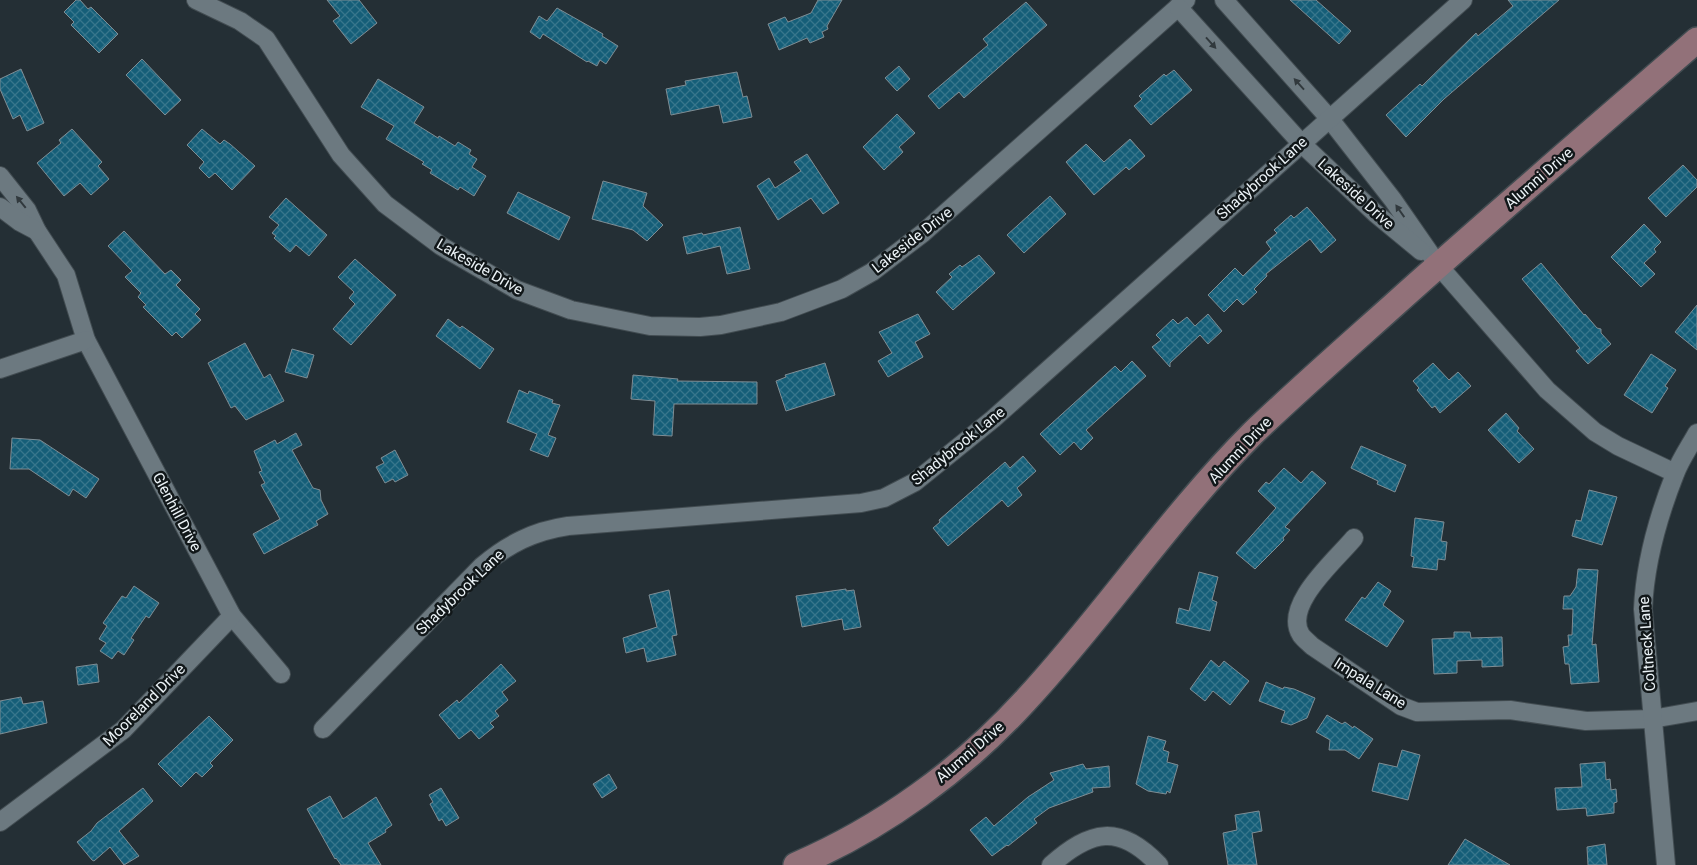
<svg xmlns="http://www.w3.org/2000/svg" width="1697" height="865" font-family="Roboto,sans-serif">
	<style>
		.building { fill: url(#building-cross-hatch); stroke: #7f8d94 }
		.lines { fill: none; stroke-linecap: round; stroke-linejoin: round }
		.street-casing { stroke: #424c51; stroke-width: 20 }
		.secondary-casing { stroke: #424c51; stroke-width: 28 }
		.street { stroke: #6c7980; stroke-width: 18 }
		.secondary { stroke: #927179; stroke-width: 25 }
		.oneway { fill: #31393d }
		.labels { text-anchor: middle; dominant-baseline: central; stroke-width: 5; stroke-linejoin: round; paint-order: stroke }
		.street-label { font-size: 15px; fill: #ecf3f7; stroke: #111719 }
	</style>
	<defs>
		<pattern id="building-cross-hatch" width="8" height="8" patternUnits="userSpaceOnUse" patternTransform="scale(1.25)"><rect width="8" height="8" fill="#155e78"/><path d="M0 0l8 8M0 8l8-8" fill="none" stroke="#37768c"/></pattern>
	</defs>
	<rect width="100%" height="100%" fill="#242f35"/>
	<g class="building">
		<path d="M76 0H80L88 9 91 7 118 34 99 53 71 25 74 22 64 12Z"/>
		<path d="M327 0H359L377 23 351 44 333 21 340 16Z"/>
		<path d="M818 0H842L827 26 828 29 822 32 824 37 810 43 807 38 779 50 768 24 785 17 788 22 811 13Z"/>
		<path d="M1290 0H1316L1351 31 1339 44Z"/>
		<path d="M1508 0H1559L1444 99 1406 137 1386 115 1420 84 1422 86 1476 33 1478 36 1513 6Z"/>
		<path d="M1026 2 1047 25 964 98 959 92 939 109 928 96 988 45 983 39Z"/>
		<path d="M557 8 603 34 602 36 618 46 606 64 600 60 597 66 588 61 587 62 543 34 540 39 530 32 539 16 547 21Z"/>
		<path d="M142 59 181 100 165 115 126 75Z"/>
		<path d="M899 66 910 79 897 91 885 78Z"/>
		<path d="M21 69 44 123 27 131 20 115 13 119 0 89V79Z"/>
		<path d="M1174 70 1192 90 1151 125 1134 106 1142 99 1139 96 1164 74 1166 76Z"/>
		<path d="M737 72 743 97 747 96 752 117 723 123 719 105 671 115 666 89 686 85 685 81Z"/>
		<path d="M378 79 424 107 414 123 438 138 439 136 455 146 458 142 471 150 469 154 477 159 472 167 486 176 474 196 460 187 458 190 430 173 432 170 422 164 424 162 386 139 394 126 361 107Z"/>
		<path d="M897 114 915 133 899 147 903 152 884 170 863 147Z"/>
		<path d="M72 129 102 162 98 166 109 179 91 195 80 183 64 196 37 163 61 143 59 140Z"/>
		<path d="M202 129 220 144 224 140 230 144 255 166 232 190 215 173 209 178 199 168 204 162 187 145Z"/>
		<path d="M1130 139 1145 156 1129 170 1126 167 1094 195 1066 162 1086 144 1104 162Z"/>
		<path d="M807 154 839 203 823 214 811 198 778 220 757 186 769 178 775 188 801 171 794 162Z"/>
		<path d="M1683 165 1697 180V187L1666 217 1648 198Z"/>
		<path d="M603 181 647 193 643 206 663 225 647 241 633 230 592 219Z"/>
		<path d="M518 192 570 217 559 240 507 213Z"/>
		<path d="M1050 196 1066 214 1024 253 1007 235Z"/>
		<path d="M286 198 327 235 309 256 296 245 290 252 274 238 276 236 272 233 279 225 269 217Z"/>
		<path d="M1307 207 1336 240 1321 253 1310 239 1266 274 1267 276 1254 289 1257 292 1243 305 1237 299 1224 312 1208 295 1235 268 1243 276 1271 249 1266 242 1277 233 1274 230 1291 215 1294 218Z"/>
		<path d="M1644 224 1661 242 1654 249 1656 252 1644 263 1655 274 1641 287 1611 257Z"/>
		<path d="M740 227 750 269 727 274 720 246 687 254 683 237 702 233 703 235Z"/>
		<path d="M124 231 165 274 171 270 181 280 176 285 200 309 195 314 201 320 182 338 176 332 172 336 143 307 146 305 138 297 141 293 125 277 132 271 108 246Z"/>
		<path d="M979 255 995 273 953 310 936 292 952 277 949 274 960 265 962 267Z"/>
		<path d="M355 259 396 295 351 345 333 329 355 304 349 298 354 292 338 277Z"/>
		<path d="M1541 263 1584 315 1585 314 1597 328 1601 329V333L1611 344 1588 364 1576 351 1580 348 1522 279Z"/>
		<path d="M1697 305V350L1675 332Z"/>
		<path d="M918 314 930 334 915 342 923 357 888 377 878 361 892 353 879 332Z"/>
		<path d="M1208 314 1222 331 1208 344 1200 335 1170 363V367L1152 347 1161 340 1156 335 1173 319 1178 324 1187 317 1195 326Z"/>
		<path d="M448 319 460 328 462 326 494 349 480 369 436 336Z"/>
		<path d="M245 343 264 378 270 374 284 401 246 420 235 406 231 408 208 363Z"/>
		<path d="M292 349 314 355 307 378 285 372Z"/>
		<path d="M1651 354 1676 370 1665 386 1668 388 1652 413 1624 395Z"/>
		<path d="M1132 361 1146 376 1086 430 1093 438 1081 450 1074 442 1060 455 1040 434 1115 366 1121 372Z"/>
		<path d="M825 363 835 395 786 411 776 381 786 377 785 375Z"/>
		<path d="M1433 363 1449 380 1458 372 1471 386 1440 413 1435 406 1432 408 1417 390 1419 388 1413 381Z"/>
		<path d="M633 375 678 379 677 381 757 382V404H674L672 436 653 435 655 401 631 399Z"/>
		<path d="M519 390 528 394 529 391 553 400 552 403 560 405 548 435 556 438 548 457 530 450 537 434 507 422Z"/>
		<path d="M1506 413 1519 428 1517 431 1534 449 1519 463 1488 430Z"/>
		<path d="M296 433 302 445 292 450 313 488 320 490 321 500 328 514 316 521 318 525 264 554 253 534 280 519 261 485 265 483 259 472 262 471 254 451 275 440 277 444Z"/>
		<path d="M12 438 40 440 99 479 86 498 73 489 69 496 29 469H10Z"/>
		<path d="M1361 446 1406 465 1395 492 1377 484 1378 481 1351 468Z"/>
		<path d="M395 450 408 475 395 482 393 479 385 483 376 467 384 463 381 458Z"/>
		<path d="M1023 456 1036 471 1017 488 1022 495 1008 507 1002 500 948 546 933 528 940 522 939 520 1005 462 1010 468Z"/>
		<path d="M1284 468 1301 483 1312 471 1326 483 1285 527 1290 530 1283 538 1284 540 1255 569 1236 553 1276 508 1258 491 1266 482 1269 484Z"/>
		<path d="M1589 490 1617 497 1602 545 1572 536 1576 520 1581 521Z"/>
		<path d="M1415 518 1444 522 1441 541 1447 542 1445 560 1438 559 1437 570 1412 567 1414 557 1411 556Z"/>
		<path d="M1578 569 1598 570 1592 645 1596 644 1599 682 1571 684 1569 664H1565L1563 647 1569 646 1568 635H1572L1573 609H1563L1564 596H1570L1576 587Z"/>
		<path d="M1199 572 1218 577 1212 600 1217 602 1210 631 1176 623 1179 608 1189 611Z"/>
		<path d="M1378 582 1391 591 1383 605 1404 621 1387 647 1345 620 1362 597 1365 599Z"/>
		<path d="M134 586 159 603 149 618 146 616 131 638 134 640 124 655 118 651 112 659 100 651 106 643 99 639 107 626 103 623 122 596 126 598Z"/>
		<path d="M846 589V591L854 590 861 627 844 630 842 619 802 627 796 596Z"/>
		<path d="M669 590 677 635 672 636 676 655 647 662 644 648 626 653 623 638 657 627 649 595Z"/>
		<path d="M1454 632H1470L1471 638 1502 637 1503 666 1482 667V660L1457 661V673L1434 674 1432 639 1454 638Z"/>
		<path d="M1211 660 1219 667 1224 661 1249 681 1230 705 1213 691 1205 701 1190 689Z"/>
		<path d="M97 664 99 682 78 685 76 667Z"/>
		<path d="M501 664 516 681 502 692 508 700 495 711 499 716 490 723 494 727 479 739 471 730 459 739 439 715 457 700 459 703Z"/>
		<path d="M1266 682 1283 689 1284 687 1294 689 1315 698 1307 718 1291 725 1281 722 1285 711 1259 701Z"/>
		<path d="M21 697 23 704 43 701 47 723 0 734V701Z"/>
		<path d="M1327 715 1342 724 1345 722 1353 728 1354 726 1373 739 1359 759 1345 750H1329L1330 740 1316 732Z"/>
		<path d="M209 716 233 740 210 763 213 766 202 777 196 772 181 787 158 764Z"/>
		<path d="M1148 736 1166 741 1163 750 1169 752 1167 762 1178 765 1170 793 1167 791 1166 794 1148 791 1136 784Z"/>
		<path d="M1402 750 1420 755 1408 800 1372 791 1379 763 1397 767Z"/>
		<path d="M1605 762 1606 780 1610 779 1611 790 1616 789 1617 802 1614 803V813L1587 816 1586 808 1557 810 1555 788 1582 787 1580 764Z"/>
		<path d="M1083 764 1086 769 1109 766 1110 787 1092 788 1093 792 1049 808 1034 819 1037 823 1008 846 1007 845 992 856 970 830 986 817 994 826 1028 797 1054 780 1050 773Z"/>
		<path d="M609 774 617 788 602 798 593 784Z"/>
		<path d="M143 788 153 801 119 831 139 856 124 865 110 847 94 861 92 860 77 842 91 831 97 823Z"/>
		<path d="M441 788 459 818 446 826 442 819 439 821 430 804 433 802 429 795Z"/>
		<path d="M330 796 343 819 376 797 392 825 385 830 386 832 368 843 381 865H341L336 858 335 859 307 809Z"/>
		<path d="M1259 811 1262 831 1252 833 1257 865H1228L1223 833 1237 830 1235 815Z"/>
		<path d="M1465 839 1510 865H1448Z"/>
		<path d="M1605 844 1607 865H1588L1587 847Z"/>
	</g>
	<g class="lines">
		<g class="street-casing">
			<g id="street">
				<path d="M196 0 240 21 266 39 341 155 385 204 441 246 517 290 571 310 650 326 700 327 721 325 781 312 842 289 872 272 923 233 1186 0"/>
				<path d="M1224 0 1329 118 1393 200 1438 265 1547 390 1595 432 1618 446 1675 473"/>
				<path d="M1178 7 1301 143 1375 213 1421 251"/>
				<path d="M0 176 27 210 37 231 66 275 86 340 232 616 281 674"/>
				<path d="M0 207 20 222 37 231"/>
				<path d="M0 369 86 340"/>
				<path d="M1354 538C1337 559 1282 605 1301 635 1304 639 1309 643 1312 646L1401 706 1417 712 1510 710 1586 721 1652 719 1697 711"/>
				<path d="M323 729 482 566C508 544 534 531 568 526L861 503 884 498 915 482 993 419 1463 0"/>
				<path d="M0 822 123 730 232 616"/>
				<path d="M1051 865C1091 830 1119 823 1159 865"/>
				<path d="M1666 865 1643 609C1645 563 1658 517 1675 474 1680 460 1690 446 1697 433"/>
			</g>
		</g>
		<g class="secondary-casing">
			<path id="secondary" d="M796 865C882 828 962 770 1025 701 1105 615 1170 516 1253 433 1299 389 1347 347 1395 304 1494 215 1596 128 1697 40"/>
		</g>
		<use href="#street" class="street"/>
		<use href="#secondary" class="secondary"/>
	</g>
	<defs><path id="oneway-solid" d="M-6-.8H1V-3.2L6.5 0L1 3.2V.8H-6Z" transform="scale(1.25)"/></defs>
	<g class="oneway">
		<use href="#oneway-solid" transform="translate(1211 43) rotate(48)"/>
		<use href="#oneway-solid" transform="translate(1299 84) rotate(-132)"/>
		<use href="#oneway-solid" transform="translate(21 202) rotate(-129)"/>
		<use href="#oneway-solid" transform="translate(1400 211) rotate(-125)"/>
	</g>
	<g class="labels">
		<g class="street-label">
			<text transform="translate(1262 178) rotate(-42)">Shadybrook Lane</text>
			<text transform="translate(1539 178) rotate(-41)">Alumni Drive</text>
			<text transform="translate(1356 194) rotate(42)">Lakeside Drive</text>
			<text transform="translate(912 240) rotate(-38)">Lakeside Drive</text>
			<text transform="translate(480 267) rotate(30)">Lakeside Drive</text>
			<text transform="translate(958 446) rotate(-39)">Shadybrook Lane</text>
			<text transform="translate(1240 450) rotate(-47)">Alumni Drive</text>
			<text transform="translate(177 512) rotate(62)">Glenhill Drive</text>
			<text transform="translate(460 592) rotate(-44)">Shadybrook Lane</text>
			<text transform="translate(1647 644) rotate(-94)">Coltneck Lane</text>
			<text transform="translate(1370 683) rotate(32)">Impala Lane</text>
			<text transform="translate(144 705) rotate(-45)">Mooreland Drive</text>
			<text transform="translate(970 752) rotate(-41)">Alumni Drive</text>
		</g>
	</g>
</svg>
